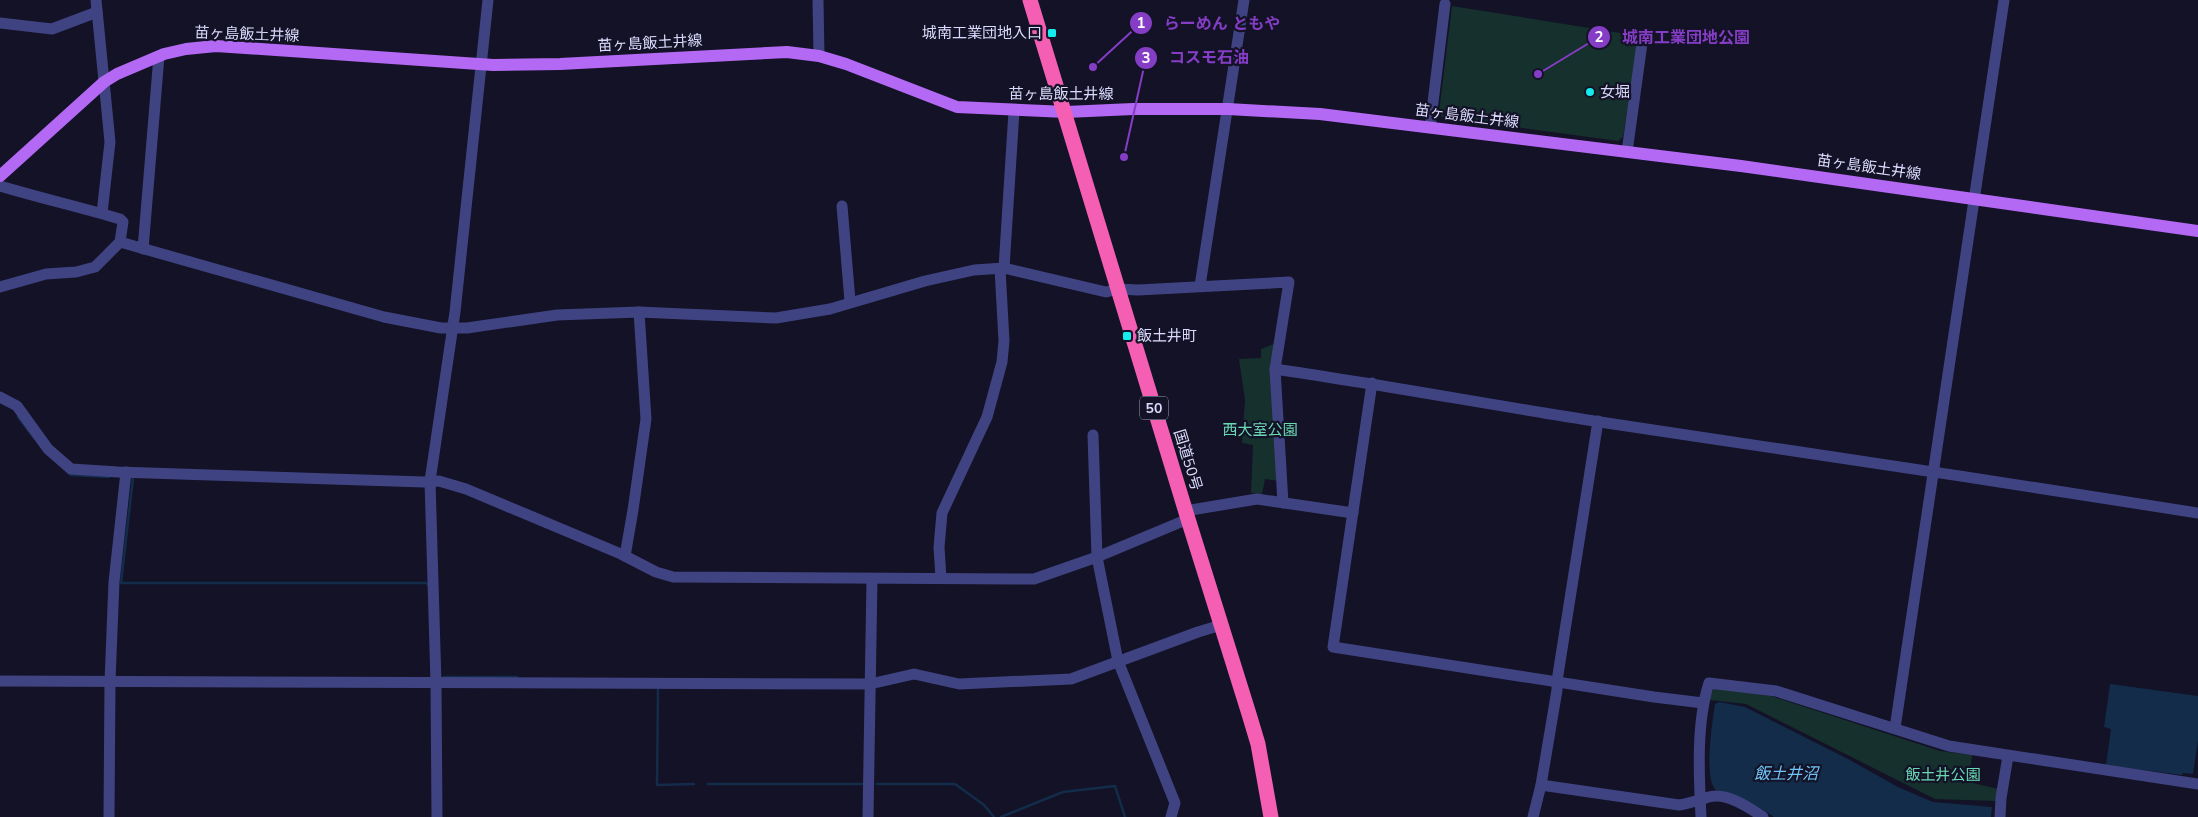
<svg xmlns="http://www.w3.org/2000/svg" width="2198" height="817" font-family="'Nunito Sans','Noto Sans JP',sans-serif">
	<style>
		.green { fill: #15302d }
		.water { fill: #122c4a }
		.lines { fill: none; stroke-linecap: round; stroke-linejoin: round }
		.stream { stroke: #122c4a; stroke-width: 2.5 }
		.minor { stroke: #404382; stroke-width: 11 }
		.major { stroke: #b469f4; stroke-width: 12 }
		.highway { stroke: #f45eb3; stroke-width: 15 }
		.poi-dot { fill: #14ecee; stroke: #131227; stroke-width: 2 }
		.labels { text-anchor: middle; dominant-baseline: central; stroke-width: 4.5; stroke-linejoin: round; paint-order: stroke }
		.shield { fill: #131227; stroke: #9f9ebc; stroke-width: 1 }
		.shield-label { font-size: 14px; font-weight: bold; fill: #dbdafc }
		.poi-label { font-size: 15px; fill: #dbdafc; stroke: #131227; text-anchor: start }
		.street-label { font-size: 15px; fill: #dbdafc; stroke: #131227 }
		.park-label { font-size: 15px; fill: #6ad8b3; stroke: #131227 }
		.water-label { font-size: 16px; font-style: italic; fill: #70c3f5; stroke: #131227 }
		.leader { fill: none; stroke: #853dc5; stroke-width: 2 }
		.callout-dot { fill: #853dc5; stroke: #131227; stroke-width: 2 }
		.mark-label { font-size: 15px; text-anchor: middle; font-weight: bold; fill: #fff }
		.callout-label { font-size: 16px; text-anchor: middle; font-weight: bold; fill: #853dc5; stroke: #131227; stroke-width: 4.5; stroke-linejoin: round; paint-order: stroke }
	</style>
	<rect width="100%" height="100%" fill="#131227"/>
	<g class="green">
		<path d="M1452 6 1639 36 1623 137 1618 141 1442 117 1439 112Z"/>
		<path d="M1274 344 1280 481 1265 479 1262 494 1251 493 1253 445 1242 443 1245 400 1239 359 1261 358V349Z"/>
		<path d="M1714 688 1771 696 1940 751 1972 755 1969 782 1998 789 1996 801 1935 799 1746 704 1709 700Z"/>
	</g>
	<g class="water">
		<path d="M2110 684 2198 696V740L2193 774 2183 773 2182 775 2106 765 2111 729 2104 727Z"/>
		<path d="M1719 702 1745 707 1848 759 1898 787 1933 802 1992 807 1991 817H1774C1756 805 1739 797 1718 791 1702 786 1713 718 1715 704Z"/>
	</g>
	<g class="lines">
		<g class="stream">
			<path d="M18 417 34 438"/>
			<path d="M68 473 71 475 109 477"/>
			<path d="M133 478 121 583H427L428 585"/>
			<path d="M444 677H517"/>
			<path d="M658 689 657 785 694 784"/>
			<path d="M708 784H862"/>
			<path d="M877 784H955L984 805 994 817"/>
			<path d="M1001 817 1063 792 1115 786 1125 817"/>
		</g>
		<g class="minor">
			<path d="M96 0 110 142 102 213"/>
			<path d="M818 0 819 56"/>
			<path d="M0 23 52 29 97 12"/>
			<path d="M1430 127 1445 4"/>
			<path d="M1627 152 1643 36"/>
			<path d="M0 186C40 198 80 207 120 219L123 222 120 242 95 267 76 272 46 274 0 287"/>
			<path d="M842 206 850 301"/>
			<path d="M120 242 384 317 441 328H467L557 315 639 312 776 318 830 309 925 281 974 270 1004 268 1106 292 1118 289 1138 290 1289 282 1275 369C1384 385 1491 405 1600 422 1799 452 1999 481 2198 513"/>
			<path d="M143 249 159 56"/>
			<path d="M1004 268 1014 111"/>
			<path d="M1200 286 1244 0"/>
			<path d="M1275 369 1283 503"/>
			<path d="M1372 383 1333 647 1654 697 1703 703"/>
			<path d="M0 397 17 406 48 449 71 469 118 472 424 482 439 481 466 489 621 554 656 572 673 577 1034 579 1097 557 1188 519"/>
			<path d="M1093 435 1097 557 1118 661 1175 803 1171 817"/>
			<path d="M1185 511 1257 499 1353 513"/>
			<path d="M625 556 633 510 646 419 639 312"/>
			<path d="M941 578 939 547 942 513 987 417 1002 362 1004 341 1000 269"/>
			<path d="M0 681 870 684 914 674 959 684 1071 679 1198 632 1221 625"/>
			<path d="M1895 728 2004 0"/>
			<path d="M1541 785 1679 805C1690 803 1699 800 1709 797 1727 792 1750 808 1763 817"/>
			<path d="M109 817 110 681 114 582 126 472"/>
			<path d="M437 817 436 683 430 481 455 312 488 0"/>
			<path d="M868 817 872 579"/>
			<path d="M1533 817 1541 785 1557 690V681L1598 421"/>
			<path d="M1701 817C1699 775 1696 723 1709 683L1776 691 1949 746 2198 784"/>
			<path d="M2000 817 2001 798 2008 756"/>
		</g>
		<path class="major" d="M0 176 104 82 117 74 164 54 186 49 216 46 493 65 560 64 787 52 819 56 846 64 957 107 1066 112 1133 109H1228L1320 114 1741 166 2198 231"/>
		<path class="highway" d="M1030 0 1188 519 1249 714 1258 744 1271 817"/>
	</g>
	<g class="poi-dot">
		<rect x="1047" y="28" width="10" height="10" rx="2.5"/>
		<circle cx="1590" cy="92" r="5"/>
		<rect x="1122" y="331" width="10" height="10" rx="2.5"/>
	</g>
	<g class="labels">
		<rect class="shield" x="1140" y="396.5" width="28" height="23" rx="4"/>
		<g class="shield-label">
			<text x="1154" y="408">50</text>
		</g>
		<g class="poi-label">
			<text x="1042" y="33" text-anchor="end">城南工業団地入口</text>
			<text x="1600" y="92">女堀</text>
			<text x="1137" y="336">飯土井町</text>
		</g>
		<g class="street-label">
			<text transform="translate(247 34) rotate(2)">苗ヶ島飯土井線</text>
			<text transform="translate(650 43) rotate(-3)">苗ヶ島飯土井線</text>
			<text x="1061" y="94">苗ヶ島飯土井線</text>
			<text transform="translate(1467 116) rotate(7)">苗ヶ島飯土井線</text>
			<text transform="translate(1869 167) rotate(8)">苗ヶ島飯土井線</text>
			<text transform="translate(1188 460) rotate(73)">国道50号</text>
		</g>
		<g class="park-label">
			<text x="1260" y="430">西大室公園</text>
			<text x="1943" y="775">飯土井公園</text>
		</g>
		<g class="water-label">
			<text x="1786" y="774">飯土井沼</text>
		</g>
	</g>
	<path class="leader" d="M1093 67L1141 23M1538 74L1599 37M1124 157L1146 58"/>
	<g class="callout-dot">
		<circle cx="1093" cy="67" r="5"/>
		<circle cx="1538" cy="74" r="5"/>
		<circle cx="1124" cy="157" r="5"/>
		<circle cx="1141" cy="23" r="12"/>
		<circle cx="1599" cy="37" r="12"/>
		<circle cx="1146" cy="58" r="12"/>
	</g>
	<g class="mark-label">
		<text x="1141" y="28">1</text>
		<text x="1599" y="42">2</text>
		<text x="1146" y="63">3</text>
	</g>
	<g class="callout-label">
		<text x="1222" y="29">らーめん ともや</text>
		<text x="1686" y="43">城南工業団地公園</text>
		<text x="1209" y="63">コスモ石油</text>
	</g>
</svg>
